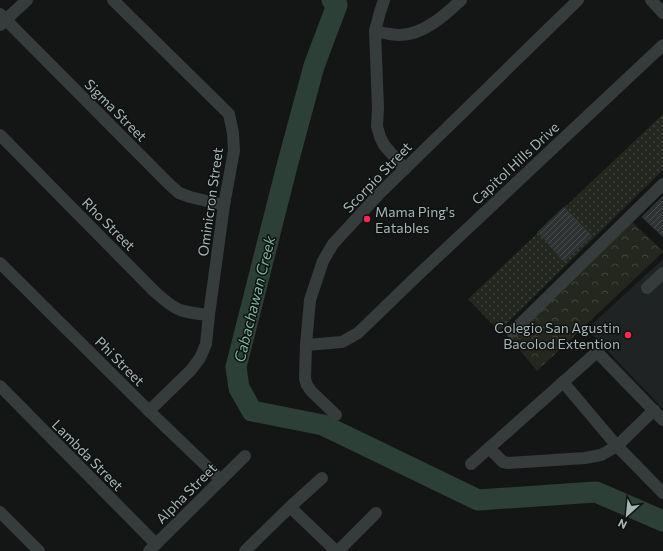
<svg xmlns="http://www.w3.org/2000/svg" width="663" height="551" font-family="Commissioner,sans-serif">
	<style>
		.built { fill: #202323 }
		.grass { fill: url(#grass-dots) }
		.forest { fill: url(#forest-crowns) }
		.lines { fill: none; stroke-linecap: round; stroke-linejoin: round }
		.river { stroke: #2d4038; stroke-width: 21 }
		.building { fill: url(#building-hatch); stroke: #2e3233 }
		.minor { stroke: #353c3b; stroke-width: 12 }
		.poi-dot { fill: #fb2852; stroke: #0f1111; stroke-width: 1.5 }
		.labels { text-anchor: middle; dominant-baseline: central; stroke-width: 3; stroke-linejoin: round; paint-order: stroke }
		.street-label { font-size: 14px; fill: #a5b7b4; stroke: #0f1111 }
		.poi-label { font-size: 14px; fill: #a5b7b4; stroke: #0f1111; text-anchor: start }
		.water-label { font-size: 15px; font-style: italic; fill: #7ab49d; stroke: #0f1111 }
	</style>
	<defs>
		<pattern id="grass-dots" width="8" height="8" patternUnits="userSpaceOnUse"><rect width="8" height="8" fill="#24271e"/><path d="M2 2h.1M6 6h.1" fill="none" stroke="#41443c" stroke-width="1.8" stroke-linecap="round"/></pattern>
		<pattern id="forest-crowns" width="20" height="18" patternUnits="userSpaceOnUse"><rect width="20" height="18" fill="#24271e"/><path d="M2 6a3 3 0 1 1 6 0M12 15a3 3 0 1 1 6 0" fill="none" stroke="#41443c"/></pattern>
		<pattern id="building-hatch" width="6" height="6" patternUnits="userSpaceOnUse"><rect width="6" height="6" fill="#2f3232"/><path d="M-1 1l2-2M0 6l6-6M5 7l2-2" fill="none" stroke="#4a4d4d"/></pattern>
	</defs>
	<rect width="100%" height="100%" fill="#141616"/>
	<path class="built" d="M663 259V409L587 329Z"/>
	<path class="grass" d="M663 114V170L499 331 468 299Z"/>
	<path class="forest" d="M632 222 663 251V252L537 371 510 338Z"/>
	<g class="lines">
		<path class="river" d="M332 0 337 5 314 66 287 166 236 367 239 388 252 411 323 425 478 500 596 492 663 521"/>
	</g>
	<g class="building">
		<path d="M663 196V237L642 217Z"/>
		<path d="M564 207 592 236 564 262 538 232Z"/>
	</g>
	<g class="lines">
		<g class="minor">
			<path d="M113 0 229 114 233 133 234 151 224 205 209 315 206 344 200 358 191 370 149 411"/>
			<path d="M384 0 380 12 375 31 378 108 377 126 380 137 384 145 405 169"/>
			<path d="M651 0 663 13"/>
			<path d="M0 14 169 184 179 193 190 197 224 205"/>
			<path d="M0 25 27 0"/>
			<path d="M375 31C383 33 392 35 400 35 423 35 445 15 461 0"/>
			<path d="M0 135 154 291C162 298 170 306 180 310 189 313 199 314 209 315"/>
			<path d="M0 263 149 411 221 480"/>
			<path d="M647 288 663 273"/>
			<path d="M512 332 663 184"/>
			<path d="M306 345 342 342 358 333 417 276 663 45"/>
			<path d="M563 382 617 446 663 493"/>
			<path d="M0 386 156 544"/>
			<path d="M336 415 311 391 307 385 305 379 306 345 310 300 323 261 333 244 380 193 578 0"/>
			<path d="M489 448 503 462 508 463 585 458 601 455 617 446 654 410"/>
			<path d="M471 464 597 352 663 420"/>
			<path d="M290 507 336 551"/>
			<path d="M0 512 39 551"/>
			<path d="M149 551 245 456"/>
			<path d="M245 551 290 507 322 478"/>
			<path d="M338 551 376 513"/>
		</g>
	</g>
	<g class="poi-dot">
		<circle cx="367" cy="219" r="4"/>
		<circle cx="628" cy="335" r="4"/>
	</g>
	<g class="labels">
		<g class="street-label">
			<text transform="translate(116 110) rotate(45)">Sigma Street</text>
			<text transform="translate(515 163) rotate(-43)">Capitol Hills Drive</text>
			<text transform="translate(377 177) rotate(-46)">Scorpio Street</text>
			<text transform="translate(210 202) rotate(-82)">Ominicron Street</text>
			<text transform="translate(109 224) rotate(45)">Rho Street</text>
			<text transform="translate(120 361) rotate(45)">Phi Street</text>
			<text transform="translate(88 455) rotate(45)">Lambda Street</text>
			<text transform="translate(186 493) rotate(-45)">Alpha Street</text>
		</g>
		<g class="poi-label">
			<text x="375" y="211">Mama Ping's<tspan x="375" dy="16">Eatables</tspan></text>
			<text x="620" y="327" text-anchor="end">Colegio San Agustin<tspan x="620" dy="16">Bacolod Extention</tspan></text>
		</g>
		<g class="water-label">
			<text transform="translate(254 299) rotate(-76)">Cabachawan Creek</text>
		</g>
	</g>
	<g transform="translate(627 515) rotate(207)" stroke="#0f1111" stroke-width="3" paint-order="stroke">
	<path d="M0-3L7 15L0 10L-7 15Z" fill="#a5b7b4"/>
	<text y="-6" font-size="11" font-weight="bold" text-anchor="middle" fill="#a5b7b4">N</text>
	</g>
</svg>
